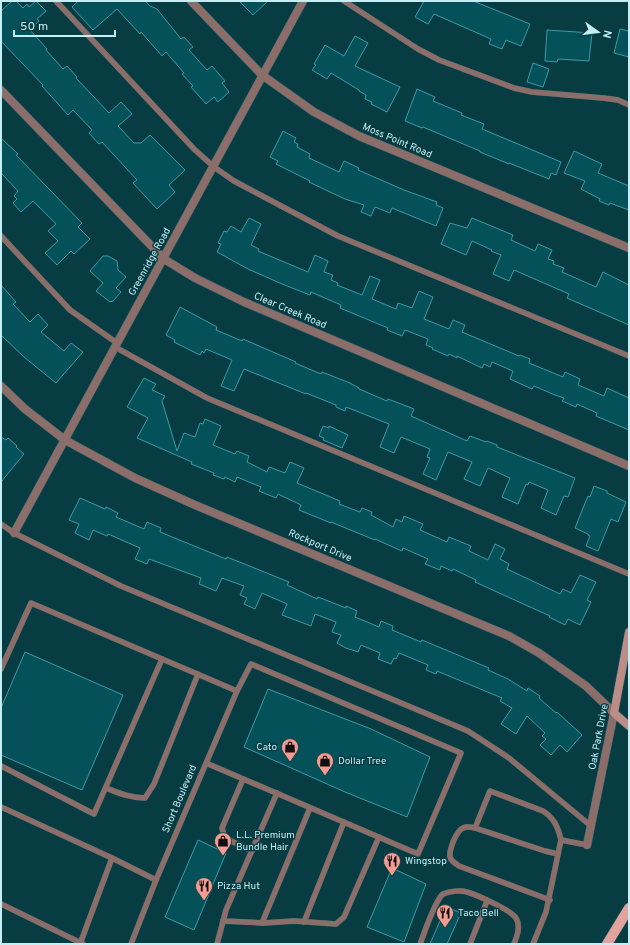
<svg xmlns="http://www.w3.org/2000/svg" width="630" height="945" font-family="Overpass,sans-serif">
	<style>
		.building { fill: #055159; stroke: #3d9aa6 }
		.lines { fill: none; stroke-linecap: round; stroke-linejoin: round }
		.lane-casing { stroke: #285c62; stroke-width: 6 }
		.street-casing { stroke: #285c62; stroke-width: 9 }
		.secondary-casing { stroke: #285c62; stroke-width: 9 }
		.primary-casing { stroke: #285c62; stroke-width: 11 }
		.lane { stroke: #8b6d69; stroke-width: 5.5 }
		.street { stroke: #8b6d69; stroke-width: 8 }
		.secondary { stroke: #bc8c86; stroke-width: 8 }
		.primary { stroke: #e1a39c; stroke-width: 10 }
		.labels { text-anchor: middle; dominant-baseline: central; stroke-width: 3; stroke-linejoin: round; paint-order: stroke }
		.street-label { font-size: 10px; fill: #c4eef4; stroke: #063c42 }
		.poi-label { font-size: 10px; fill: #c4eef4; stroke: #063c42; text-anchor: start }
	</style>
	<rect width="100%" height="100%" fill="#063c42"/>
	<g class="building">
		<path d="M12 1H16L23 8 27 4 29 7 36 1 46 11 37 19 39 21 30 30 47 49 46 50 63 69 67 66 77 77 76 78 109 113 121 102 132 114 118 126 134 143H141L150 135 185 170 169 185 175 192 157 209 133 183 137 180 102 142 99 144 89 133 92 130 73 110 68 115 42 86 43 85 1 41V11Z"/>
		<path d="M78 1H145L150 6 157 9 181 39 184 37 193 47 189 50 207 70 212 66 225 81 222 83 229 92 218 102 214 97 206 104 191 87 193 86 182 74 184 73 166 52 162 56 141 32 140 34 117 9 93 30 72 7Z"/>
		<path d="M239 1H268L253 15Z"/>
		<path d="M424 1H473L530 24 521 46 506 40 502 49 489 44 491 39 434 14 428 24 415 17Z"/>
		<path d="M620 29 629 31V57L614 53Z"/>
		<path d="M547 30 592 33 589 61 558 59 557 62 545 61Z"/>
		<path d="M355 36 368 43 355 66 400 87 387 112 371 104 372 102 365 99 366 95 359 91V90L331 73 327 79 312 70 316 65 314 64 325 45 344 56Z"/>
		<path d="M533 63 549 69 543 87 527 82Z"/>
		<path d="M417 89 435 97 433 101 462 113 461 115 484 124 482 129 561 162 556 175 551 173 549 179 509 163V164L480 152V151L423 127 422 128 405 121Z"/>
		<path d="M283 131 296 138 294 142 298 144 297 147 310 154 309 158 339 172 344 161 359 168 358 170 404 190 437 202 436 205 443 208 436 226 392 208 390 213 375 207 371 216 361 212 364 205 345 199 309 182 310 181 276 164 278 161 270 157Z"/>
		<path d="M1 138 18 154 16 155 82 223 78 227 90 239 74 254 71 251 57 265 45 253 58 241 48 231 56 224 33 201 21 212 13 203 17 199 14 196 18 191 1 173Z"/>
		<path d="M574 151 602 164 598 173 629 186V210L610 203 609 205 599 201 600 199 581 189 585 181 564 173Z"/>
		<path d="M249 218 261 224 251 245 259 249 258 251 308 272 315 255 328 261 324 272 333 275 331 280 338 283 337 285 362 295 370 276 380 280 372 299 396 309 398 303 412 308 419 291 433 297 424 319 449 329 453 320 465 325 462 332 519 356 520 355 530 359 529 363 563 377 565 372 580 379 578 385 604 396 607 388 629 398V430L596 416 597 413 577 404 576 407 562 401 564 398 555 395 534 386 532 389 510 379 513 371 492 362 490 367 484 364 482 368 457 356V358L449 354 448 356 432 349 433 348 426 345 428 339 405 330 402 336 387 330 388 328 340 308 341 305 311 292 310 295 282 284 248 269 217 252 221 244 218 243 224 231 227 232 231 226 241 232Z"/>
		<path d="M472 218 513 235 511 240 535 251 538 244 552 250 548 259 554 261 553 264 564 268 562 272 596 287 603 272 629 285V325L567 298 569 294 514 270 509 281 493 274 501 255 491 251 492 250 472 241 466 255 441 244 450 223 467 228Z"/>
		<path d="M103 256H108L117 261 118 270 126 277 116 288 121 292 112 302 111 301 110 302 96 291 103 283 90 271Z"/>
		<path d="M1 285 16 302 13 304 30 322 38 314 48 325 41 332 64 351 71 343 83 352 56 383 24 357 1 335Z"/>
		<path d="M180 307 217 327 216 330 242 341 243 339 266 349 296 362 295 363 321 374 322 372 350 383 359 388V389L387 401 388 399 414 409 411 416 467 441 470 436 486 442 487 441 497 445V447L575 478 568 497 564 496 556 515 541 508 548 490 529 482 528 485 526 484 518 504 502 497 510 478 488 468 480 486 464 479 472 462 448 452 436 480 423 474 430 458 427 457 430 449 401 437 394 453 380 447 389 424 346 407 345 411 336 407V405L306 393V394L244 369 234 391 221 386 232 360 206 349 204 353 202 351 200 355 174 342 175 340 166 335Z"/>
		<path d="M144 378 156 384 152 390 165 396 162 401 177 451 184 433 195 437 200 423 203 424 205 419 221 426 213 445 235 454 237 451 249 456 247 462 267 472 269 467 285 473 290 462 304 468 297 483 340 501 339 504 360 512 362 508 372 512 371 515 393 527 396 519 402 522 404 516 423 524 420 530 447 542 449 537 471 546 469 551 488 560 495 544 505 549 500 559 509 564 507 569 560 594 563 589 571 593 580 575 596 582 587 600 591 602 580 625 568 619 565 625 549 617 550 616 475 582 476 580 453 569 452 571 441 566 440 570 425 564 428 559 403 548 402 551 375 539V540L331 522V523L299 510 301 505 278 494 276 498 259 491 261 487 237 477 235 482 225 477 224 479 213 475 214 473 191 464 192 462 137 438 148 418 127 407Z"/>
		<path d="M323 426 329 428V426L348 435 342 448 323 440 324 438 319 436Z"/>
		<path d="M1 437 6 440 8 438 17 446 16 447 24 454 1 482Z"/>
		<path d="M594 486 607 491V493L626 502 618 522 611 519 598 551 586 546 590 536 588 535V534L575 528 588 496 590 497Z"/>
		<path d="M80 498 105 509 106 507 118 513 116 517 144 529 147 522 161 528 160 532 226 559 227 557 289 582 287 585 317 599 318 597 346 608V606L357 611 355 617 379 627 381 621 393 626 392 630 421 642 422 640 489 668 488 670 508 679 527 691 528 688 540 696 539 698 556 713 557 712 582 735 567 752 560 745 551 755 540 745 546 739 542 736 545 733 527 716 516 734 501 724 512 708 500 701 502 698 437 671 436 674 426 670 428 665 399 653 396 659 394 658 391 664 378 659 380 653 361 645 358 652 346 648 337 643 341 635 332 632 336 622 315 614 311 626 282 615 287 604 262 593 255 609 244 604 247 598 240 595 244 586 222 578 216 591 199 584 201 578 149 559 147 564 135 559 140 548 108 534 107 536 93 530 89 540 75 533 79 524 69 520Z"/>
		<path d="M25 652 123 695 82 790 1 755V708Z"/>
		<path d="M268 689 371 729 430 757 407 817 345 792 244 747Z"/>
		<path d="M198 840 226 853 194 930 165 917Z"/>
		<path d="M392 868 426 884 404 942 367 927Z"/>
		<path d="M446 907 461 913 447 944H430Z"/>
	</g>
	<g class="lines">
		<g class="lane-casing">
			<g id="lane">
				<path d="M56 1 194 149 214 167 234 181 338 236 629 356"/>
				<path d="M344 1 418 49 439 60 514 88 532 92 603 98 618 100 629 105"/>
				<path d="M1 236 70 310 117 343"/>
				<path d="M115 347 207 398 629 574"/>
				<path d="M1 524 14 533 121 586 468 731 509 758 591 826"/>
				<path d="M1 669 31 603 237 691"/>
				<path d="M1 766 94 814 162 659"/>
				<path d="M243 779 222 828 225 838 252 851"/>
				<path d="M106 788C119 793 130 798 145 798L154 784 198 674"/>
				<path d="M1 807 112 858 156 880"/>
				<path d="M475 828C471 827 467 826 463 828 456 831 449 850 450 857 451 861 456 864 459 866L550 900"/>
				<path d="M558 854 545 851 475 828 490 791 543 811C554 818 558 827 561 840"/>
				<path d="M1 904 83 944"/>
				<path d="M223 921 264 923 294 921 336 924 344 917 379 837"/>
				<path d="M304 922 344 822"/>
				<path d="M262 923 310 808"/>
				<path d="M80 944 112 858"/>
				<path d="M131 944 156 880 237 691 251 664 461 753 418 854 206 763"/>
				<path d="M217 944 226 910 277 793"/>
				<path d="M420 944C424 934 435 900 443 894 450 891 461 890 467 892 477 895 511 910 516 918 521 926 517 936 514 944"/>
				<path d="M470 944 487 901"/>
				<path d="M533 944 546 912 561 840 587 845"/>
			</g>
		</g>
		<g class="street-casing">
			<g id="street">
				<path d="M191 1 262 75 314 112 359 136 629 248"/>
				<path d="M1 90 164 259 195 278 244 302 629 466"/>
				<path d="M1 386 25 409 65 440 135 478 195 505 509 636 539 653 586 686 614 713 587 845"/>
				<path d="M14 533 303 1"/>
			</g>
		</g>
		<g class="secondary-casing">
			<path id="secondary" d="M629 632 614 713 629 726"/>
		</g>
		<g class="primary-casing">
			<path id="primary" d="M607 944 629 908"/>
		</g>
		<use href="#lane" class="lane"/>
		<use href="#street" class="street"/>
		<use href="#secondary" class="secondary"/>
		<use href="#primary" class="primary"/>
	</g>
	<defs>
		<g id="shop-pin" transform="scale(0.9)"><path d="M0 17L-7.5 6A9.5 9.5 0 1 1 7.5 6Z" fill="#f59c92" stroke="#063c42"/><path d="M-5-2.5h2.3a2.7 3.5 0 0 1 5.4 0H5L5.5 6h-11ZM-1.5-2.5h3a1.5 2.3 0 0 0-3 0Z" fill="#111"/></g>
		<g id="restaurant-pin" transform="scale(0.9)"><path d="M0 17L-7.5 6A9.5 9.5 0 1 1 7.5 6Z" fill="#f59c92" stroke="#063c42"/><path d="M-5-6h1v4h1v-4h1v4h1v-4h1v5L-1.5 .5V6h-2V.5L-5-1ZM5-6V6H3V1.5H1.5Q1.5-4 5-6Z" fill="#111"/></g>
	</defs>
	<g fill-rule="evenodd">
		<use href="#shop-pin" x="290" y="747"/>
		<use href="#shop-pin" x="325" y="761"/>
		<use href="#shop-pin" x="223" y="841"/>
		<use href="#restaurant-pin" x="392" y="861"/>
		<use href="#restaurant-pin" x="204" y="886"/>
		<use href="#restaurant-pin" x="445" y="913"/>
	</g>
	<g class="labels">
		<g class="street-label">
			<text transform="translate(397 141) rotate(23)">Moss Point Road</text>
			<text transform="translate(150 262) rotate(-61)">Greenridge Road</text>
			<text transform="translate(290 311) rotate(23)">Clear Creek Road</text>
			<text transform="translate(320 546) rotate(23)">Rockport Drive</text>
			<text transform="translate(599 737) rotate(-79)">Oak Park Drive</text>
			<text transform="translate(180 799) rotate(-67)">Short Boulevard</text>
		</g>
		<g class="poi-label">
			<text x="277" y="747" text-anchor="end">Cato</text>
			<text x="338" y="761">Dollar Tree</text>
			<text x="236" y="835">L.L. Premium<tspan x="236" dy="12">Bundle Hair</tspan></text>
			<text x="405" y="861">Wingstop</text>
			<text x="217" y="886">Pizza Hut</text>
			<text x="458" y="913">Taco Bell</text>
		</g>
	</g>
	<rect width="630" height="945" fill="none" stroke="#c4eef4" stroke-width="4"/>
	<g transform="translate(598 32) rotate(104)" stroke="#063c42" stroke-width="3" paint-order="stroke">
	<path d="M0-3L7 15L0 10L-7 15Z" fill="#c4eef4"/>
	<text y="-6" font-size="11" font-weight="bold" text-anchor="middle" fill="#c4eef4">N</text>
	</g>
	<path d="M14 30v6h101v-6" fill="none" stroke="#c4eef4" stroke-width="2"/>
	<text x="20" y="30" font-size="12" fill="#c4eef4" stroke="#063c42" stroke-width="3" paint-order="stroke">50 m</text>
</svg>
